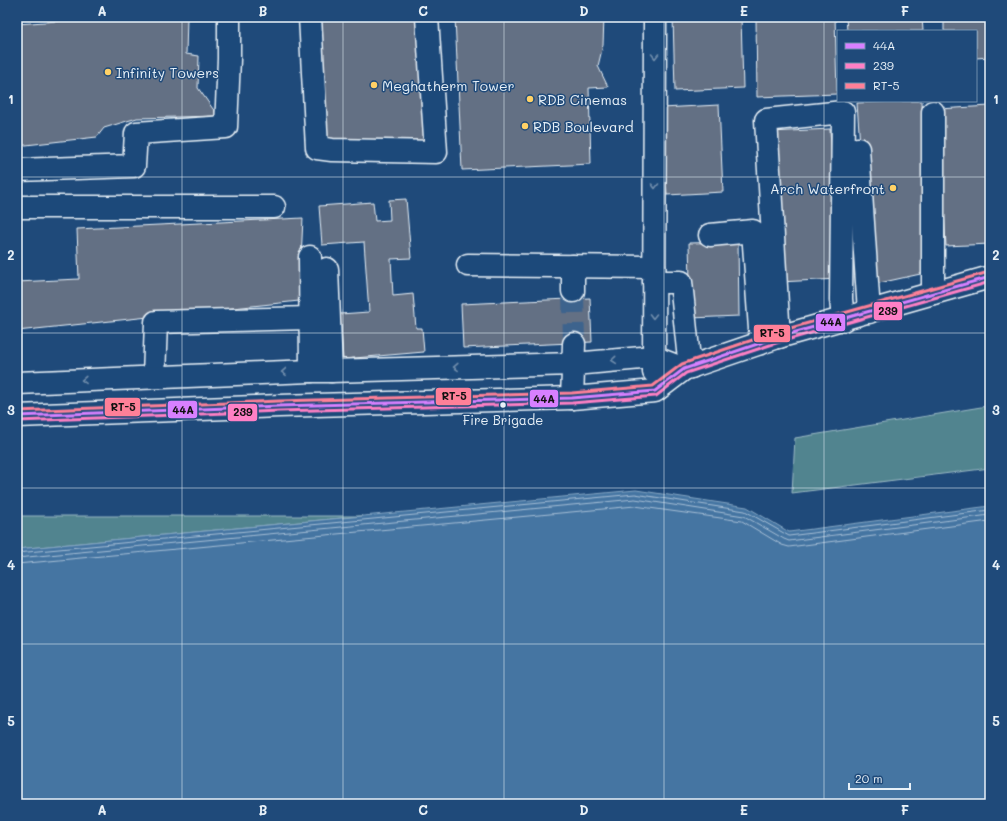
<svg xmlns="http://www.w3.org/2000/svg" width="1007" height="821" font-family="Mali,sans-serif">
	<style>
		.green { fill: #51848f; stroke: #9cbac4 }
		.water { fill: #4575a2; stroke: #86a7c4 }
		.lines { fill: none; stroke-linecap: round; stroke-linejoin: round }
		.shore { stroke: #a7bfd6; stroke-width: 1 }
		.building { fill: #647084; stroke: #e8f1f8 }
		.minor-tunnel { stroke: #3d638d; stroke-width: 22; stroke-dasharray: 22 11; stroke-linecap: butt }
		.minor-casing { stroke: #e8f1f8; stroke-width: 25 }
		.minor { stroke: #1f4a7a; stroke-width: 22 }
		.bus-1-casing { stroke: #1f4a7a; stroke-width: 6 }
		.bus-2-casing { stroke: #1f4a7a; stroke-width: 6 }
		.bus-3-casing { stroke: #1f4a7a; stroke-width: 6 }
		.bus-1 { stroke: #d880ff; stroke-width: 3 }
		.bus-2 { stroke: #ff80c5; stroke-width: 3 }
		.bus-3 { stroke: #ff8098; stroke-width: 3 }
		.oneway { stroke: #6f8dac }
		.grid { fill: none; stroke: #e8f1f8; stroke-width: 1; stroke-opacity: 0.55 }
		.poi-dot { fill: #ffd166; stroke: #1f4a7a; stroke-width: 1.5 }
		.bus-dot { fill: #e8f1f8; stroke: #1f4a7a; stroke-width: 1.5 }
		.labels { text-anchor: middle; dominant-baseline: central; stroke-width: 3; stroke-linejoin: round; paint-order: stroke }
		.bus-label { font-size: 13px; fill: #e8f1f8; stroke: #1f4a7a }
		.poi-label { font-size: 14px; fill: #e8f1f8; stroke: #1f4a7a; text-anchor: start }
		.line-badge { stroke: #1f4a7a; stroke-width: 1.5 }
		.pale-badge-label { font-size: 11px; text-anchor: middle; font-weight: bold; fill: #111 }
		.neatline { fill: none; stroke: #e8f1f8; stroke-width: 1.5 }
		.grid-label { font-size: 13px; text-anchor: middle; font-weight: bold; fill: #e8f1f8 }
	</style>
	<rect width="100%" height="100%" fill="#1f4a7a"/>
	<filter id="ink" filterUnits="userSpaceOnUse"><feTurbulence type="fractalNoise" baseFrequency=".025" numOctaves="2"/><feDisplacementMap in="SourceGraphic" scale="8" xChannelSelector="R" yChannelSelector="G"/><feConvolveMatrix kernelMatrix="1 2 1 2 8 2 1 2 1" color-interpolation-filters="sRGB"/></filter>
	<g filter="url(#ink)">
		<g class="green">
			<path d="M987 406 990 435V468L792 493 795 438Z"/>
			<path d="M17 516H362L17 549Z"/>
		</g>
		<path class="water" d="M636 490 747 507 789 532 990 506V804H17V549Z"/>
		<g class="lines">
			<g class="shore">
				<path d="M17 553 635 494 745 511 789 536 990 510"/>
				<path d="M17 558 635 499 744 516 784 539 789 541 990 515"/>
				<path d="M17 564 635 506 742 521 782 545 789 547 990 521"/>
			</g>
		</g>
		<g class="building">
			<path d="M66 17H187L186 54 199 56 198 88 218 116 137 118 104 128 97 137 17 146V24L58 21Z"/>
			<path d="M306 17H438L444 154 307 156Z"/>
			<path d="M455 17H604L603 45 598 66 608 87 589 88 591 164 462 170Z"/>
			<path d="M673 17H741L743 88 675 91Z"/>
			<path d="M756 17H835L837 94 757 97Z"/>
			<path d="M846 17H922L923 31H847Z"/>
			<path d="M944 17H990V57L976 58V31H944Z"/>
			<path d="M896 101H922L925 273 870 285 857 103Z"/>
			<path d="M719 105 723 192 667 195 662 108Z"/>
			<path d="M990 106V244L946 246 939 109Z"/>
			<path d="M830 129 838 279 779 282 771 132Z"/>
			<path d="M406 199 411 258 391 259 393 296 413 294 416 328H422L424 352 343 359 340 314 369 312 364 242 322 245 319 206 373 202 375 221 390 220 389 200Z"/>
			<path d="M303 218 299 301 17 331V282L79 279 77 229Z"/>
			<path d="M738 242 739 316 691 318 689 243Z"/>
			<path d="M590 298 592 342 463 348 461 304Z"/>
		</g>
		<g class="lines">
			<path class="minor-tunnel" d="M573 291 574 344"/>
			<g class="minor-casing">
				<g id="minor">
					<path d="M310 17 317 148 332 150 436 152 427 17"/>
					<path d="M933 112V293"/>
					<path d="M858 149 869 312"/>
					<path d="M17 170 134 166 136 133 226 127 229 59V17"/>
					<path d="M17 207H274"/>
					<path d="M710 235 753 231 761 343"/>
					<path d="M310 257 311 371"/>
					<path d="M468 265 654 267"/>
					<path d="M573 266V291"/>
					<path d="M327 269 331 371"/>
					<path d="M654 282H681L688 350 691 367"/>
					<path d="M779 337 766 120 843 112 841 299 843 320"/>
					<path d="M654 372 655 17"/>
					<path d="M154 377 156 322 311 318"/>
					<path d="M17 383 311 371H331L574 364 653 357 684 369"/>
					<path d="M572 398 574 344"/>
					<path d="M17 416 279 406 572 398 655 391 684 369 775 338 990 277"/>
				</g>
			</g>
			<use href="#minor" class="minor"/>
			<g class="bus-1-casing">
				<path id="bus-1" d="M17 416 279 406 572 398 655 391 684 369 775 338 990 277"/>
			</g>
			<g class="bus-2-casing">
				<path id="bus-2" d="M17 421 279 411 572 403 656 396 686 373 776 343 990 282"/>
			</g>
			<g class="bus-3-casing">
				<path id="bus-3" d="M17 411 279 401 572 393 653 386 682 364 773 333 989 272"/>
			</g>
			<use href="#bus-1" class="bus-1"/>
			<use href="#bus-2" class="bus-2"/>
			<use href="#bus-3" class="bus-3"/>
		</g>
		<defs><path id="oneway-chevron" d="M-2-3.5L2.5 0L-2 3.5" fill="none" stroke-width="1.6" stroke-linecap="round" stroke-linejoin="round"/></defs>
		<g class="oneway">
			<use href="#oneway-chevron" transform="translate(655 56) rotate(90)"/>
			<use href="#oneway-chevron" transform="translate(655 186) rotate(90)"/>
			<use href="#oneway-chevron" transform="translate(653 316) rotate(91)"/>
			<use href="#oneway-chevron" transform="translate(614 360) rotate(175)"/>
			<use href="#oneway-chevron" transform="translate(456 367) rotate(178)"/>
			<use href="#oneway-chevron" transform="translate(284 372) rotate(177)"/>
			<use href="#oneway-chevron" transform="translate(84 380) rotate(178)"/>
		</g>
	</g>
	<path class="grid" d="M182 17V804M343 17V804M504 17V804M664 17V804M824 17V804M17 177H990M17 333H990M17 488H990M17 644H990"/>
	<g class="poi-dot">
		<circle cx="108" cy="72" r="4"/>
		<circle cx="374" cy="85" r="4"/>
		<circle cx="530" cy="99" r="4"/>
		<circle cx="525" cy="126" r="4"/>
		<circle cx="893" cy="188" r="4"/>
	</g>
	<circle class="bus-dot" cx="503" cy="405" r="3.5"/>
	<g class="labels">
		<g class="bus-label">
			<text x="503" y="419">Fire Brigade</text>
		</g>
		<g class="poi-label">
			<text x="116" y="72">Infinity Towers</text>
			<text x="382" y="85">Meghatherm Tower</text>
			<text x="538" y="99">RDB Cinemas</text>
			<text x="533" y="126">RDB Boulevard</text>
			<text x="885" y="188" text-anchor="end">Arch Waterfront</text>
		</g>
	</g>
	<g class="line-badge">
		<rect x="873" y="301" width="30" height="20" rx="4" fill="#ff80c5"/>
		<rect x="815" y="313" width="31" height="19" rx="4" fill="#d880ff"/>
		<rect x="753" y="324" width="38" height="19" rx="4" fill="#ff8098"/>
		<rect x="435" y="387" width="37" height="19" rx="4" fill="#ff8098"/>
		<rect x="529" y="389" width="30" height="19" rx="4" fill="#d880ff"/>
		<rect x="104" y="397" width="37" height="20" rx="4" fill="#ff8098"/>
		<rect x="167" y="400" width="31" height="19" rx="4" fill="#d880ff"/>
		<rect x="227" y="403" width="31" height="19" rx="4" fill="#ff80c5"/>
	</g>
	<g class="pale-badge-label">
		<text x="888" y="315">239</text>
		<text x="831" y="326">44A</text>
		<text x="772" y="337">RT-5</text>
		<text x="454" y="400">RT-5</text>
		<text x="544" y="403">44A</text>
		<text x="123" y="411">RT-5</text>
		<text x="183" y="414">44A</text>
		<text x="243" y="416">239</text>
	</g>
	<rect width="1007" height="821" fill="none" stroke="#1f4a7a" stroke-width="44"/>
	<rect x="837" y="30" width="140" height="72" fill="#1f4a7a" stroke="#6f8dac"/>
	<rect x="845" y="43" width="20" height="6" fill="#d880ff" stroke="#6f8dac"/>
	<text x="873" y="50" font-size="12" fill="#e8f1f8">44A</text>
	<rect x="845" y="63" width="20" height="6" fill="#ff80c5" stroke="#6f8dac"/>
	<text x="873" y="70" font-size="12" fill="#e8f1f8">239</text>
	<rect x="845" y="83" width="20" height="6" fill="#ff8098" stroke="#6f8dac"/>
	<text x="873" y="90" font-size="12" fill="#e8f1f8">RT-5</text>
	<path d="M849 783v6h61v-6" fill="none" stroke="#e8f1f8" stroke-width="2"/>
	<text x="855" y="783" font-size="12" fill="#e8f1f8" stroke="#1f4a7a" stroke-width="3" paint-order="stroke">20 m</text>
	<rect x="22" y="22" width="963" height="777" class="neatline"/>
	<g class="grid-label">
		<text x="102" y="16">A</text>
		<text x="263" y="16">B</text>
		<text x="423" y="16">C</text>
		<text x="584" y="16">D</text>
		<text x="744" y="16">E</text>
		<text x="905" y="16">F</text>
		<text x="11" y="104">1</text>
		<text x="996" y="104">1</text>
		<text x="11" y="260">2</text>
		<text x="996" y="260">2</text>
		<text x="11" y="415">3</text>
		<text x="996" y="415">3</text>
		<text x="11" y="570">4</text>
		<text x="996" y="570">4</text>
		<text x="11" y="726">5</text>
		<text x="996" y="726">5</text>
		<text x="102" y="815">A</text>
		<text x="263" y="815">B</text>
		<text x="423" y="815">C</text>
		<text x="584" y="815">D</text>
		<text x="744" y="815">E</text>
		<text x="905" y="815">F</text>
	</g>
</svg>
